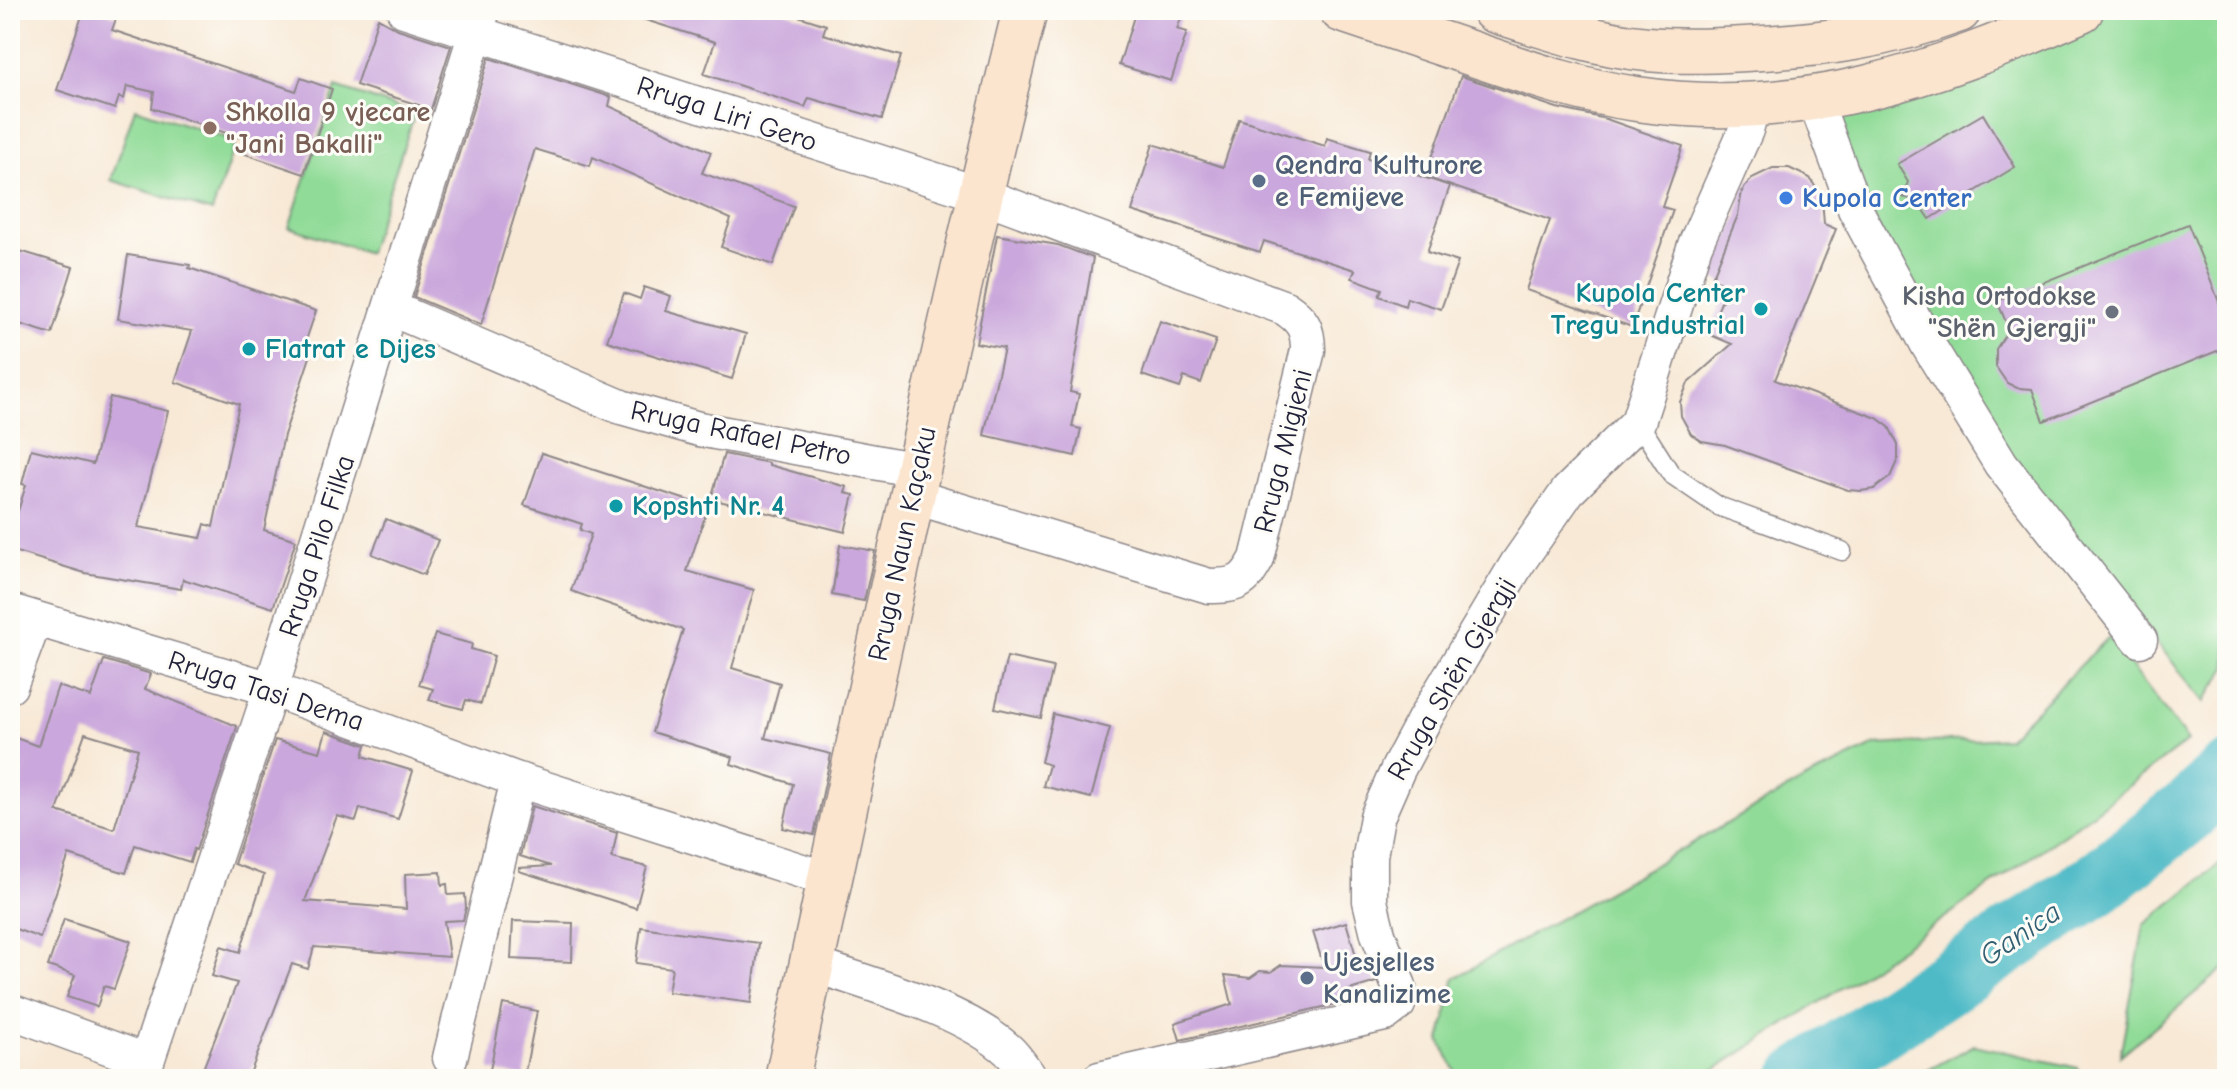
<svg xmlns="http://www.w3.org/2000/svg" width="2237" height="1089" font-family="'Comic Neue',sans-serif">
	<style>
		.green { fill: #90db97; stroke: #597e69; stroke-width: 2 }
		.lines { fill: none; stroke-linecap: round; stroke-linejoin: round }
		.river { stroke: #4dbac6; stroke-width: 64 }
		.building { fill: #caa7dc; fill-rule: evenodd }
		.lane-casing { stroke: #8d8688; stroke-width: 21 }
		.street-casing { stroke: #8d8688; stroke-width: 37 }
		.secondary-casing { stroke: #8d8688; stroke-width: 47 }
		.lane { stroke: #fff; stroke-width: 18 }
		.street { stroke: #fff; stroke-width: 34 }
		.secondary { stroke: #fbe5cf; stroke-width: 44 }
		.education-dot { fill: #8d6e63; stroke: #fdfcf7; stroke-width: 3 }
		.service-dot { fill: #5c6f8a; stroke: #fdfcf7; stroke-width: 3 }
		.shop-dot { fill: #3f7fe0; stroke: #fdfcf7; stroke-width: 3 }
		.culture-dot { fill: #0f9aa8; stroke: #fdfcf7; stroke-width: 3 }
		.worship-dot { fill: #6b7280; stroke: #fdfcf7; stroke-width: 3 }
		.labels { text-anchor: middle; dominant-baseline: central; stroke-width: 6; stroke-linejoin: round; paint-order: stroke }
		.education-label { font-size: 28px; font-weight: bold; fill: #785e54; stroke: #fdfcf7; text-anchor: start }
		.street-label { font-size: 28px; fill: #22223b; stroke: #fdfcf7 }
		.service-label { font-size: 28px; font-weight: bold; fill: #4e5e75; stroke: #fdfcf7; text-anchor: start }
		.shop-label { font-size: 28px; font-weight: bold; fill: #366cbe; stroke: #fdfcf7; text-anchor: start }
		.culture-label { font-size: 28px; font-weight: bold; fill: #0d838f; stroke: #fdfcf7; text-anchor: start }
		.worship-label { font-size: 28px; font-weight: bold; fill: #5b616d; stroke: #fdfcf7; text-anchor: end }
		.water-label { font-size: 30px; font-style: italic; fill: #335f73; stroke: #fdfcf7 }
	</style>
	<rect width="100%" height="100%" fill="#fdfcf7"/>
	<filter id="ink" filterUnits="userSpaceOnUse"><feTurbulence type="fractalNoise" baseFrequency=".0125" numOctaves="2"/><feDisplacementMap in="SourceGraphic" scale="16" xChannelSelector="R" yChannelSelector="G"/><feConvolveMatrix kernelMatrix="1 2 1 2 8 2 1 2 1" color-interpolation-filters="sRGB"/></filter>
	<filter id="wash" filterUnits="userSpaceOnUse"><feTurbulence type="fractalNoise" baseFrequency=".006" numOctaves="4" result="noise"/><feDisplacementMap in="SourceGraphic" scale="32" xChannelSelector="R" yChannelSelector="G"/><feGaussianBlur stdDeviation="1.8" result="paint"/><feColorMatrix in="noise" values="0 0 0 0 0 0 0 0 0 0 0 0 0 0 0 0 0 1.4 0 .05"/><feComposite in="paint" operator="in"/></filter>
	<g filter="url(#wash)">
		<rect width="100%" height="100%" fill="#f8e9d6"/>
		<g class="green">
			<path d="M2106 10H2227V668L2204 702 2012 460 1865 204 1829 106 1978 65Z"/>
			<path d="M336 87 415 113 368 253 289 227Z"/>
			<path d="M135 108 236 141 212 212 111 180Z"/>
			<path d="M2109 637 2188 741 2069 831 1865 973 1700 1079H1460L1440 1041 1455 978 1802 781 1875 745 2008 738Z"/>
			<path d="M2227 858V966L2120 1056 2144 925Z"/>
			<path d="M1974 1045 2078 1068 2085 1079H1923L1919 1075Z"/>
		</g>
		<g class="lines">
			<path class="river" d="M1801 1079 2099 882 2189 810 2227 775"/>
		</g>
		<g id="blocks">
			<g class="building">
				<path d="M84 10H99L117 16 112 30 296 91 301 78 332 89 304 174 245 154 250 141 152 108 154 92 127 86 124 99 119 97 115 109 57 90Z"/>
				<path d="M634 10H780L826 25 823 34 901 56 882 119 809 98 805 107 704 74 715 42 633 16Z"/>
				<path d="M1136 10H1184L1177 29 1187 32 1171 81 1119 65Z"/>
				<path d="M378 18 398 29 451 46 431 109 356 85Z"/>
				<path d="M489 58 611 97 609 106 711 152 702 173 794 206 773 265 721 247 731 219 593 157 590 166 535 149 481 325 414 297Z"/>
				<path d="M1461 76 1557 108 1606 119 1683 146 1662 207 1673 210 1632 327 1526 290 1550 220 1425 177Z"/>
				<path d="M1983 114 2015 167 1930 219 1917 200 1902 197 1908 182 1897 164Z"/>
				<path d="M1239 119 1325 146 1327 138 1370 151 1368 159 1450 186 1427 252 1458 262 1441 309 1407 298 1405 306 1379 296 1382 289 1352 278 1355 270 1264 241 1260 252 1132 211 1153 144 1223 167Z"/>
				<path d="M1773 168H1789L1810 178 1822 198 1824 224 1836 229 1775 380 1877 418 1889 427 1898 445V459L1890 477 1874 489 1861 491 1848 490 1725 445 1702 441 1691 434 1681 416 1680 402 1688 383 1732 344 1708 334 1728 285 1712 278 1738 215 1742 191 1752 178Z"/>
				<path d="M2188 224 2227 322V347L2044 421 2032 389 2017 388 2007 383 1996 367V349L2009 329 1997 301Z"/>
				<path d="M997 235 1058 245 1093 258 1070 392 1079 394 1072 427 1081 429 1075 456 984 435 1004 348 976 343Z"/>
				<path d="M10 248 73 267 52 334 10 321Z"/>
				<path d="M128 255 190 265 189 268 316 311 302 352 311 354 284 435 264 530 296 540 273 608 183 579 181 589 85 573 10 550V537L26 485 22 484 31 449 93 464 110 397 168 411 138 527 201 538 205 524 213 527 239 404 175 382 192 331 118 319Z"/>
				<path d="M644 287 671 296 666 311 746 334 732 379 607 341 624 293 640 299Z"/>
				<path d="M1160 321 1216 340 1201 383 1184 377 1180 388 1142 375Z"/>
				<path d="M542 453 708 507 687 571 754 590 732 668 780 683 765 738 831 754 814 835 783 828 793 784 731 764 733 757 652 732 683 630 571 591 591 534 580 530 582 524 524 505Z"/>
				<path d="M724 454 769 463V465L847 487 845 493 854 495 845 532 711 499Z"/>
				<path d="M386 519 438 540 424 575 372 554Z"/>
				<path d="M840 545 875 551 864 601 832 595Z"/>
				<path d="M435 634 472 644 471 649 494 656 481 704 466 700 463 709 429 700 433 689 419 685Z"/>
				<path d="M1007 657 1053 667 1041 718 995 708Z"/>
				<path d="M104 660 151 674 145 689 237 726 236 730 196 850 194 849 190 862 135 845 126 873 69 855 40 938 10 927V736L38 746 58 686 91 697ZM85 733 138 749 114 829 57 811Z"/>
				<path d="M1053 714 1110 728 1091 798 1043 786 1049 765 1041 762Z"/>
				<path d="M326 731 366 745 363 756 413 771 398 819 360 808 356 821 337 816 305 901 406 909 405 874 441 872 442 885 447 884 448 895 465 894 466 908 463 920 444 921 449 957 314 947 308 969 292 964 248 1079H199L237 983 212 976 221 946 240 952 264 875 234 864 275 740 320 752Z"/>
				<path d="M532 806 617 833 612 858 647 867 636 908 519 871V868L551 866 520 856Z"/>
				<path d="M64 919 131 941 114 989 104 986 97 1007 67 997 75 975 48 966Z"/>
				<path d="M513 921 573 923 572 962 511 959Z"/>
				<path d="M1346 922 1360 969H1371L1376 982 1340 993 1343 1002 1332 1005 1180 1040 1175 1023 1232 1004 1225 975 1250 978 1260 971 1271 972 1281 965 1324 967 1313 932Z"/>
				<path d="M641 927 759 943 751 1003 668 992 672 968 636 963Z"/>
				<path d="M503 1004 537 1011 524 1077 490 1070Z"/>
			</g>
		</g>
	</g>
	<g filter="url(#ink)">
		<use href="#blocks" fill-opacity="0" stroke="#8d8688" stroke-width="2"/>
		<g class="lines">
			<g class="lane-casing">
				<path id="lane" d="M1638 422 1671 474 1718 506 1842 551"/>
			</g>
			<g class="street-casing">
				<g id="street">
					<path d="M404 10 979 194 1285 308C1303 320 1308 329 1308 350L1257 559C1244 583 1237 586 1209 586L912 496"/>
					<path d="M1815 100 1855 209 1928 345 2001 464 2140 640"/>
					<path d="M392 309 621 407 699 429 917 470"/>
					<path d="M10 611 271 689 518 780 830 880"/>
					<path d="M10 686 35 619"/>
					<path d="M812 964C871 985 961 1008 1008 1050 1017 1058 1024 1070 1031 1079"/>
					<path d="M10 1011 146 1061"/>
					<path d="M450 1058 518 780"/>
					<path d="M141 1079 271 689 483 10"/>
					<path d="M1099 1079 1385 1014 1398 1004 1399 986 1378 934 1370 901V856L1377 817 1398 769 1424 720 1517 564 1568 491 1638 422 1695 245 1746 130 1753 104"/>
				</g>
			</g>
			<g class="secondary-casing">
				<g id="secondary">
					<path d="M1342 10C1390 26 1438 42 1485 58 1535 75 1585 92 1637 99 1801 123 1935 75 2081 10"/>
					<path d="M1494 10C1544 26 1595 44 1647 49 1679 52 1712 51 1745 49 1824 45 1884 37 1959 10"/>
					<path d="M787 1079C864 722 937 365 1025 10"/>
				</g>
			</g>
			<use href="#lane" class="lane"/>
			<use href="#street" class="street"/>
			<use href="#secondary" class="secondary"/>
		</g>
	</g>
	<circle class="education-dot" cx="210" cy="128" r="8"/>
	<g class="service-dot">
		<circle cx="1259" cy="181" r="8"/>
		<circle cx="1307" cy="978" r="8"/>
	</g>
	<circle class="shop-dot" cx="1786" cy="198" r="8"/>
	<g class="culture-dot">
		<circle cx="1761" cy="309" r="8"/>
		<circle cx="249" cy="349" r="8"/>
		<circle cx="616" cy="506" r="8"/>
	</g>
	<circle class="worship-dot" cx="2112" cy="312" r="8"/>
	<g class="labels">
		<g class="education-label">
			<text x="226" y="112">Shkolla 9 vjecare<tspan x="226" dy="32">"Jani Bakalli"</tspan></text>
		</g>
		<g class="street-label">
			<text transform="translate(727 114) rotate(18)">Rruga Liri Gero</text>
			<text transform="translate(741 433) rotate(12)">Rruga Rafael Petro</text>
			<text transform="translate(1283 451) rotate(-76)">Rruga Migjeni</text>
			<text transform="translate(902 544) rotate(-78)">Rruga Naun Kaçaku</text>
			<text transform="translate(317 546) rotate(-72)">Rruga Pilo Filka</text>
			<text transform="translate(1452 679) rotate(-60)">Rruga Shën Gjergji</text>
			<text transform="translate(266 691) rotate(18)">Rruga Tasi Dema</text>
		</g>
		<g class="service-label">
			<text x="1275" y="165">Qendra Kulturore<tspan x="1275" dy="32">e Femijeve</tspan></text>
			<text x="1323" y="962">Ujesjelles<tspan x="1323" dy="32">Kanalizime</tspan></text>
		</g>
		<g class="shop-label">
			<text x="1802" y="198">Kupola Center</text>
		</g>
		<g class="culture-label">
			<text x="1745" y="293" text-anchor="end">Kupola Center<tspan x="1745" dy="32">Tregu Industrial</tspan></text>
			<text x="265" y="349">Flatrat e Dijes</text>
			<text x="632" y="506">Kopshti Nr. 4</text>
		</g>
		<g class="worship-label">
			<text x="2096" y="296">Kisha Ortodokse<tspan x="2096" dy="32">"Shën Gjergji"</tspan></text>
		</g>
		<g class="water-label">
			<text transform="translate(2020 934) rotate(-34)">Ganica</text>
		</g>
	</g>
	<rect width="2237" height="1089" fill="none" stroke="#fdfcf7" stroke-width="40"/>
</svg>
